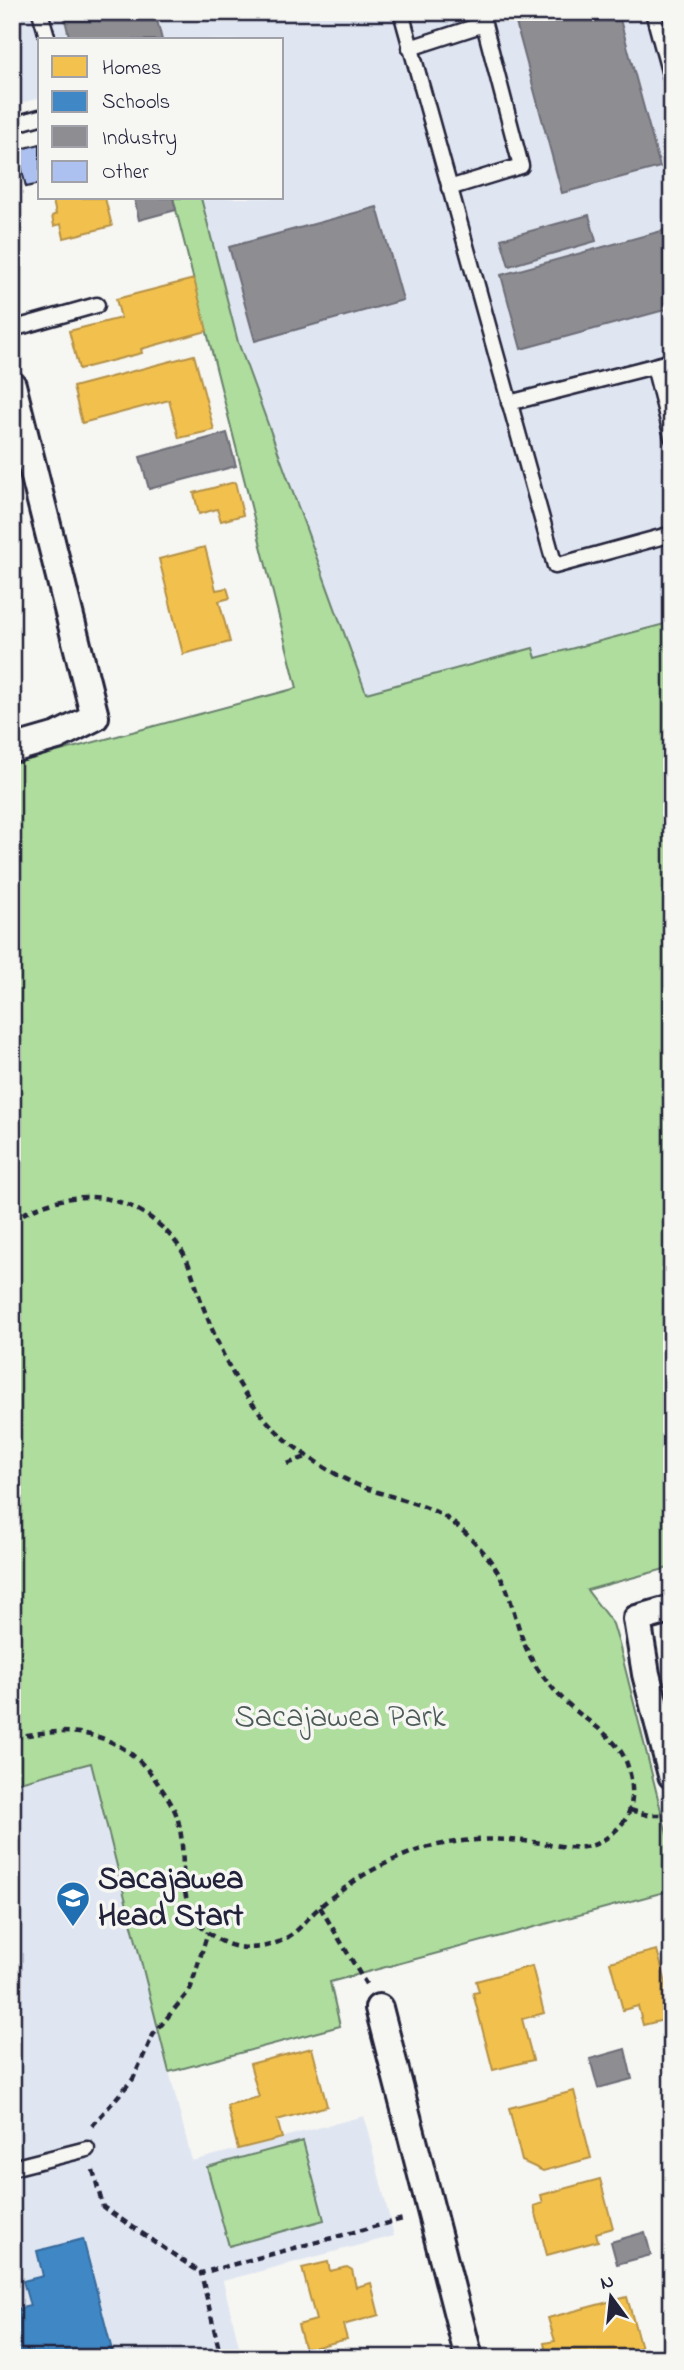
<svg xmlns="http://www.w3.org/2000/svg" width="684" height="2370" font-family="'Indie Flower',sans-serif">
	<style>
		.built { fill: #e0e6f1 }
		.green { fill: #aedd9d; stroke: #68806c; stroke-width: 2 }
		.homes { fill: #f2c14e; stroke: #b49148; stroke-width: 2 }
		.schools { fill: #3f88c5; stroke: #36699c; stroke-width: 2 }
		.industry { fill: #8d8d92; stroke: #6d6d78; stroke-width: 2 }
		.building { fill: #acc1ef; stroke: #22223b; stroke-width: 2 }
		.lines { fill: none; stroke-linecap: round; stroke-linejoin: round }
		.lane-casing { stroke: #22223b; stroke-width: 19 }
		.street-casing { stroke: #22223b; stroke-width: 32 }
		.path { stroke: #22223b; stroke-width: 4.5; stroke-dasharray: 7 5; stroke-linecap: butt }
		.lane { stroke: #f6f6f2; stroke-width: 14 }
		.street { stroke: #f6f6f2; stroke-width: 26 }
		.labels { text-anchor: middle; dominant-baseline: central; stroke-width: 7; stroke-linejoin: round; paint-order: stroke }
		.park-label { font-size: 32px; fill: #4c5a58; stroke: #f6f6f2 }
		.poi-label { font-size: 32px; font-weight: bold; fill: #22223b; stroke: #f6f6f2; text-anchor: start }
	</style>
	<rect width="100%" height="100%" fill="#f6f6f2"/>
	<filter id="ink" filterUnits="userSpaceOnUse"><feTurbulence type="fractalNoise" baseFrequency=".0143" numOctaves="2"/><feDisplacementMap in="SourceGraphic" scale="14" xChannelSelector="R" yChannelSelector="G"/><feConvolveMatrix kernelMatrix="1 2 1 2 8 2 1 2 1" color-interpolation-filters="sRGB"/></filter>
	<g filter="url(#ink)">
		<g class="built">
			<path d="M12 12H672V622L535 658 532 648 366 693 238 342 201 198H282V40H40V98L12 105Z"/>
			<path d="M91 1763 192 2161 364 2116 394 2236 223 2281 242 2358H12V1784Z"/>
		</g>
		<g class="green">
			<path d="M173 198H201L238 342 366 693 533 648 536 658 672 622V1567L587 1590 613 1624 619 1644 672 1854V1890L330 1982 340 2026 169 2072 91 1763 12 1784V764L297 688Z"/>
			<path d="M303 2141 324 2220 229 2246 207 2167Z"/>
		</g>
		<g class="homes">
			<path d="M67 198H105L112 226 64 238 61 224 54 226 52 216 56 214 53 201Z"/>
			<path d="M194 279 207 331 141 349 142 353 79 369 69 331 121 318 116 299Z"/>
			<path d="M194 355 214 430 179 438 169 400 82 423 73 387Z"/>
			<path d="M235 482 243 515 221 521 217 509 199 514 194 493Z"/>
			<path d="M205 547 216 590 227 588 230 598 219 601 230 642 183 654 159 559Z"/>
			<path d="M657 1950 672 2005V2018L643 2025 638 2006 623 2010 610 1962Z"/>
			<path d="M532 1966 544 2013 522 2019 533 2060 493 2070 473 1993 479 1992 476 1981Z"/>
			<path d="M312 2048 327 2106 277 2120 282 2138 238 2149 227 2105 259 2097 250 2064Z"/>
			<path d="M574 2091 591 2158 543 2171 522 2161 509 2108Z"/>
			<path d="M600 2179 613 2228 596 2233 598 2241 547 2255 534 2206 543 2203 541 2195Z"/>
			<path d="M328 2262 330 2271 347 2267 352 2270 356 2287 371 2283 379 2315 343 2325 347 2339 305 2350 298 2325 316 2320 302 2268Z"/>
			<path d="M627 2297 641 2348 605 2358H547L544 2343 555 2341 548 2318Z"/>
		</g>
		<path class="schools" d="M83 2239 114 2358H12V2310L30 2306 23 2281 43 2276 37 2251Z"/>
		<g class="industry">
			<path d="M63 12H155L162 40H70Z"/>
			<path d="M513 12H618L660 167 562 193Z"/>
			<path d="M134 198H173L176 210 139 220Z"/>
			<path d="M377 207 403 300 255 341 229 247Z"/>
			<path d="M589 215 596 241 509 266 501 239Z"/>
			<path d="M672 228V308L521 349 501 275Z"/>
			<path d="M227 433 236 466 149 489 140 457Z"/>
			<path d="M625 2049 632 2079 598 2088 590 2059Z"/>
			<path d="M645 2232 651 2255 617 2264 611 2242Z"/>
		</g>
		<path class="building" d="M40 144V184L26 187 17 150Z"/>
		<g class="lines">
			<g class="lane-casing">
				<g id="lane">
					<path d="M40 12 48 40"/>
					<path d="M401 12 555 566 672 534"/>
					<path d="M653 12 672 82"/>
					<path d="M410 48 484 24 521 166 449 188"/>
					<path d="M12 125 40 117"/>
					<path d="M12 329 97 305"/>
					<path d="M654 366 672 361"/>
					<path d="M509 403 654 366 672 437"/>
					<path d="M12 2168 87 2149"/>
				</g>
			</g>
			<g class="street-casing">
				<g id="street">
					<path d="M12 385 95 717 57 736 12 749"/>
					<path d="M672 1609 637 1619 646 1674 672 1775"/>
					<path d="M379 2008 469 2358"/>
				</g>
			</g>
			<g class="path">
				<path d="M12 1220C48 1199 89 1188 130 1206 149 1214 171 1233 182 1251 191 1266 195 1284 201 1301 207 1317 214 1334 221 1350 240 1392 270 1432 309 1457 325 1468 344 1480 363 1487 391 1498 428 1503 452 1522 475 1540 496 1563 507 1590 517 1618 521 1646 539 1671 548 1683 557 1694 568 1704 588 1723 620 1738 628 1767 634 1785 635 1810 621 1825 612 1835 598 1846 584 1847 568 1849 548 1843 532 1842 492 1837 448 1839 410 1853 388 1862 367 1871 348 1886 339 1892 328 1899 320 1907 309 1916 300 1930 288 1937 269 1949 241 1952 221 1941 170 1915 189 1867 179 1824 176 1809 167 1796 159 1785 123 1730 72 1725 12 1738"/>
				<path d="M287 1464 306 1457"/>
				<path d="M630 1810 648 1815H672"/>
				<path d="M320 1907 366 1984"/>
				<path d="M92 2126 133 2079 153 2035 190 1990 208 1932"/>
				<path d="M93 2170 103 2207 201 2273"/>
				<path d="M221 2358 201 2273 403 2219"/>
			</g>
			<use href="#lane" class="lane"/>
			<use href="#street" class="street"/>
		</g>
	</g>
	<defs>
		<g id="school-pin" transform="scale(1.75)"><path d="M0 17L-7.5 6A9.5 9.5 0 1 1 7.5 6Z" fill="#1f6fb2" stroke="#f6f6f2"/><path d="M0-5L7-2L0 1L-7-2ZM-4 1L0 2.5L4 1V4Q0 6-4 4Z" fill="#fff"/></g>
	</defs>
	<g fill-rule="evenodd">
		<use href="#school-pin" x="73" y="1898"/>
	</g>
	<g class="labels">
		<g class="park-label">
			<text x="340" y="1718">Sacajawea Park</text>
		</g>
		<g class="poi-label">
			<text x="98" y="1880">Sacajawea<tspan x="98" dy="37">Head Start</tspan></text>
		</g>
	</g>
	<rect width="684" height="2370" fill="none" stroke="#f6f6f2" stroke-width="42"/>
	<rect x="21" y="21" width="642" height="2328" fill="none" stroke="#22223b" stroke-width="2.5" filter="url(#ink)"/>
	<rect x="38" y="38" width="245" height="161" fill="#f6f6f2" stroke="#a1a1a9" stroke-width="2"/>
	<rect x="52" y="56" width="35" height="21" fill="#f2c14e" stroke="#a1a1a9" stroke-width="2"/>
	<text x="102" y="74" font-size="21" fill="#22223b">Homes</text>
	<rect x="52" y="91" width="35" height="21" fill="#3f88c5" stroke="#a1a1a9" stroke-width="2"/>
	<text x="102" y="108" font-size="21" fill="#22223b">Schools</text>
	<rect x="52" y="126" width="35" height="21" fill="#8d8d92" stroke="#a1a1a9" stroke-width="2"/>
	<text x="102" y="144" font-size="21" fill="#22223b">Industry</text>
	<rect x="52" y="161" width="35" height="21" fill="#acc1ef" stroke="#a1a1a9" stroke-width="2"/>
	<text x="102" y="178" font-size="21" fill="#22223b">Other</text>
	<g transform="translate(611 2297) rotate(345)" stroke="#f6f6f2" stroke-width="5" paint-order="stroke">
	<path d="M0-5L12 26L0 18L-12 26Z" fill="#22223b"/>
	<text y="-10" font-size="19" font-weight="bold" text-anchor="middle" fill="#22223b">N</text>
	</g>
</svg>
